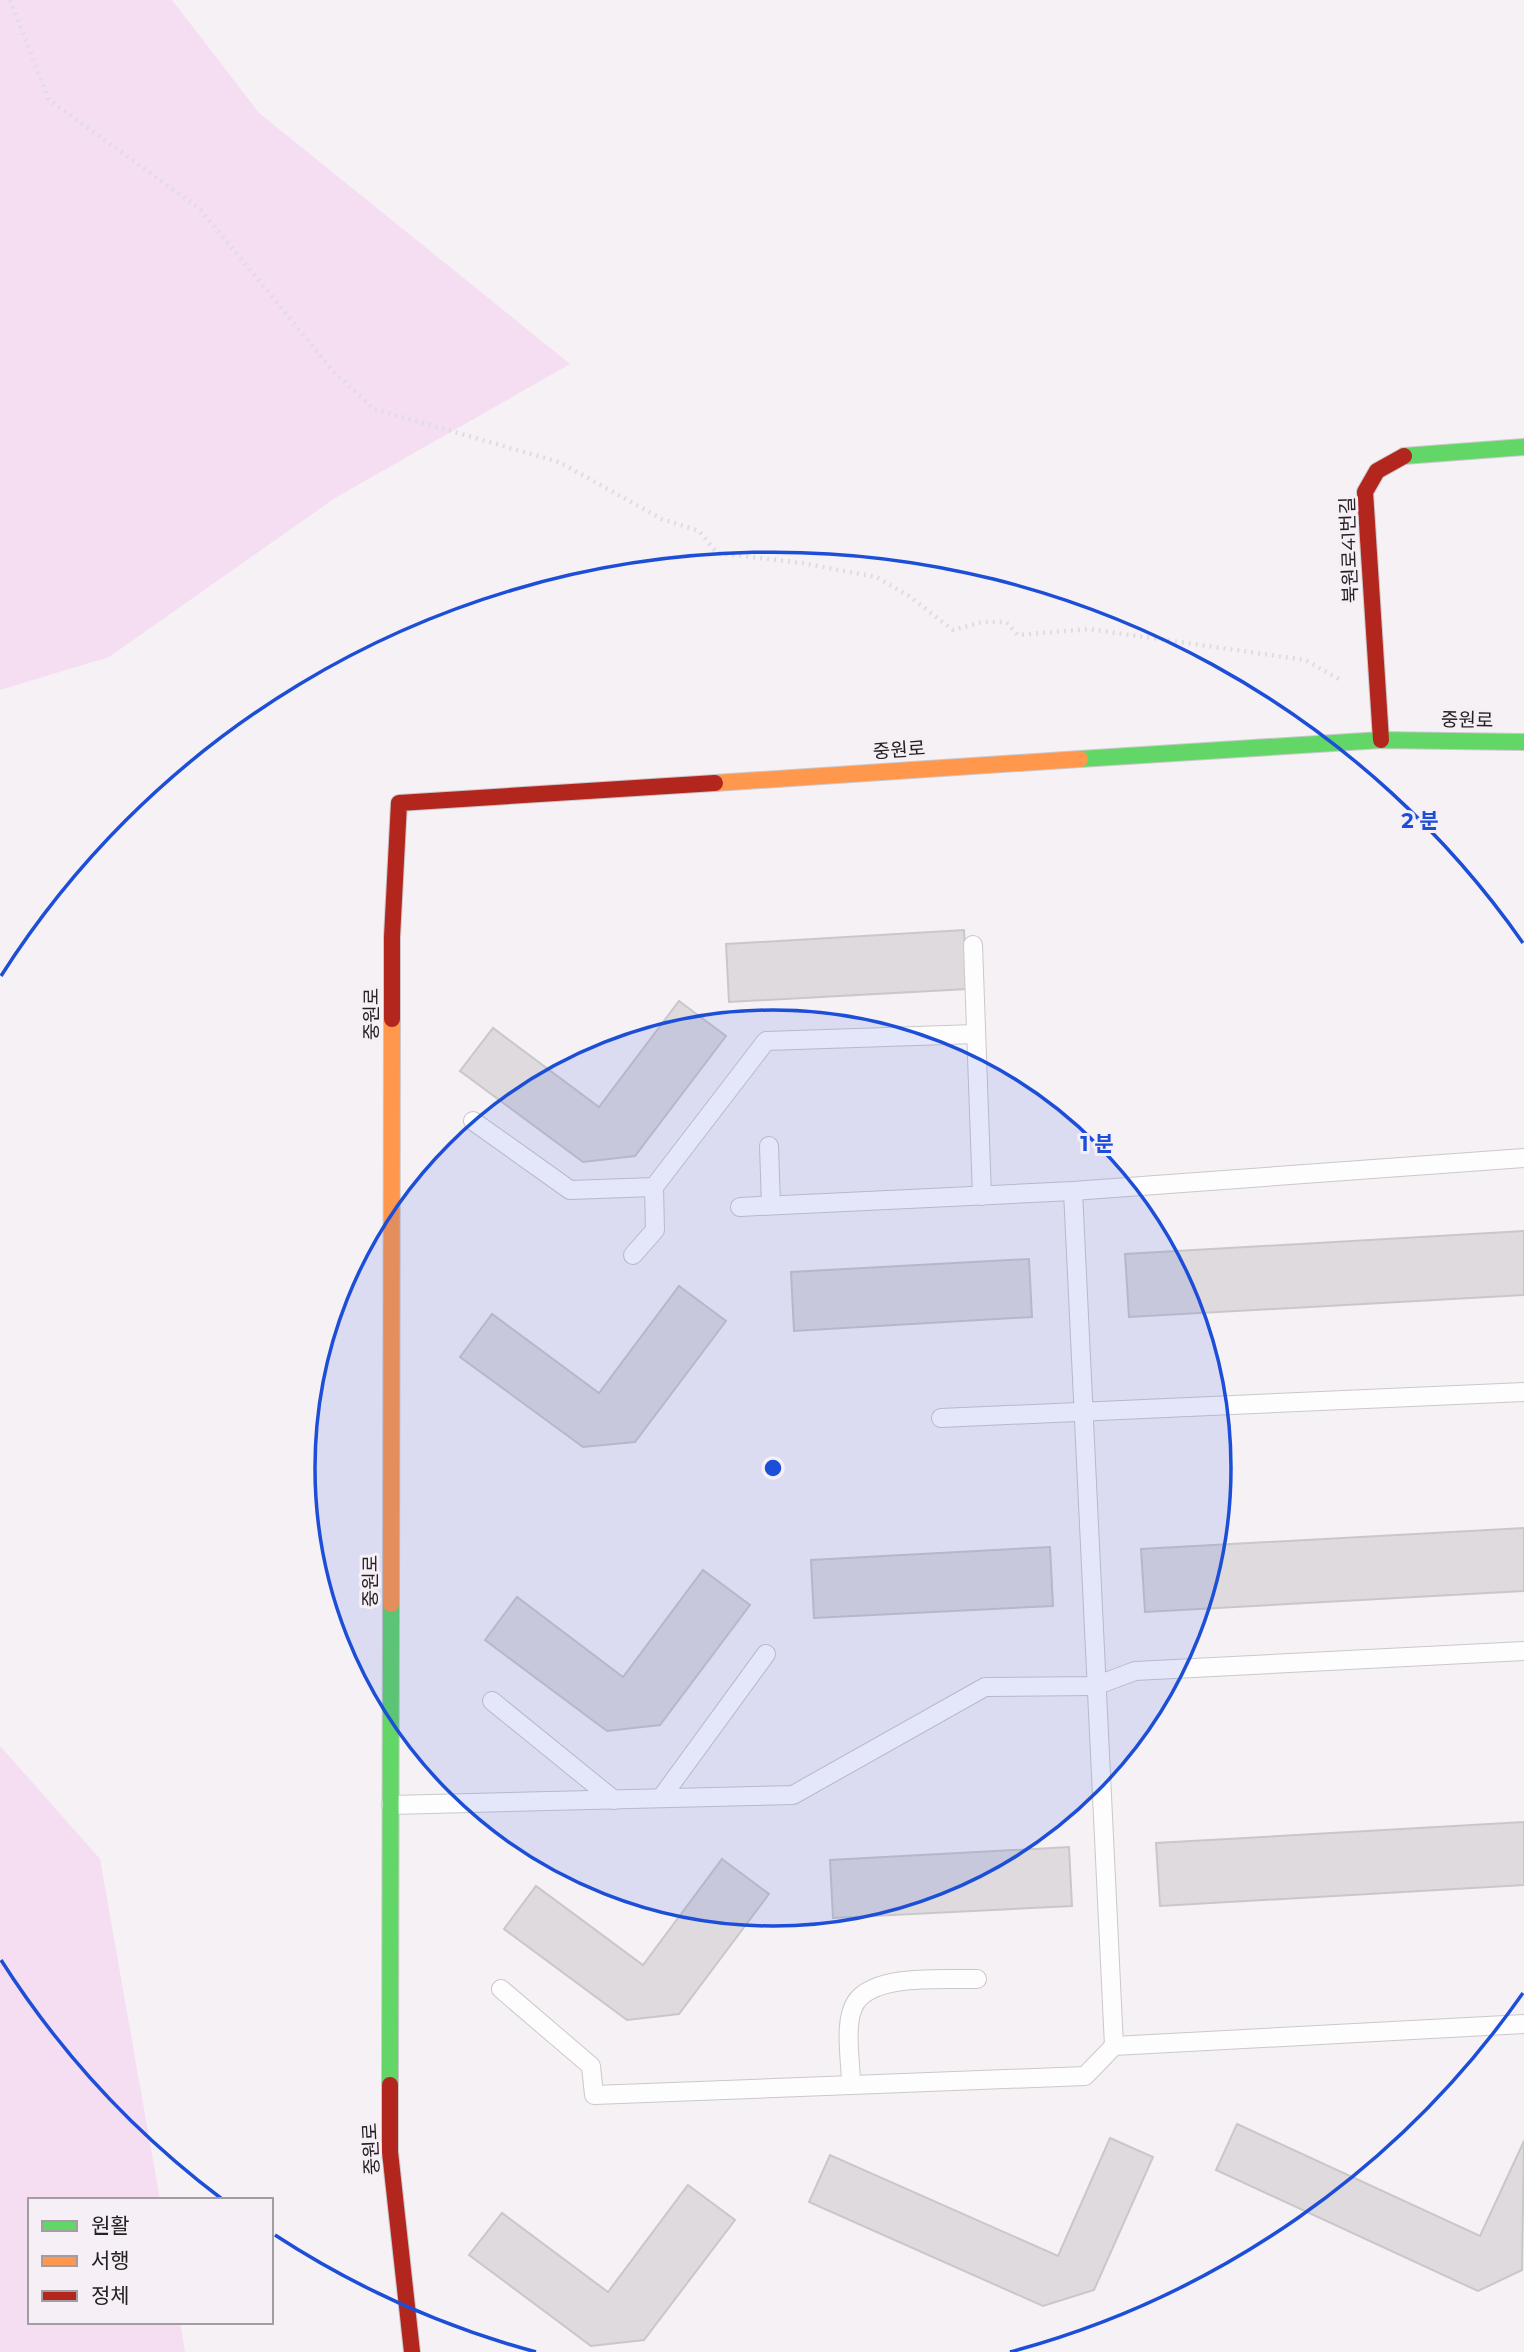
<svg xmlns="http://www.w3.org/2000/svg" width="1524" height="2352" font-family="Montserrat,'Noto Sans KR',sans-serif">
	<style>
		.green { fill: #f5ddf2 }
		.building { fill: #dedadd; stroke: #cac7ca; stroke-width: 2 }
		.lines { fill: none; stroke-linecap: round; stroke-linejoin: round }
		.lane-casing { stroke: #cbc8cb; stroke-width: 20 }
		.fast-casing { stroke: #cbc8cb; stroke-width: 18 }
		.slow-casing { stroke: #cbc8cb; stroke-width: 18 }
		.jam-casing { stroke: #cbc8cb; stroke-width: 18 }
		.path { stroke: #dfdddf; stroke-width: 4.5; stroke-dasharray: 2 5; stroke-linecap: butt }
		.lane { stroke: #fefdfe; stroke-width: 18 }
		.fast { stroke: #63d668; stroke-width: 16 }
		.slow { stroke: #ff974d; stroke-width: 16 }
		.jam { stroke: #b3261e; stroke-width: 16 }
		.ring { fill: none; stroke: #1d4ed8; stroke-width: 3.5 }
		.labels { text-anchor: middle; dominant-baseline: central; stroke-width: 6; stroke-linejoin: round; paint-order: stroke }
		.street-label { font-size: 19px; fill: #232123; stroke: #f7eff6 }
		.centre { fill: #1d4ed8; stroke: #f7eff6; stroke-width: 3.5 }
		.ring-label { font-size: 21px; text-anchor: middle; font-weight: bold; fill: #1d4ed8; stroke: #f7eff6; stroke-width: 6; stroke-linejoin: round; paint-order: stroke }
	</style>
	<rect width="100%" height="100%" fill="#f5f1f5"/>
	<g class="green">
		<path d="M0 0H172L259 113 570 364 335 498 109 657 0 690Z"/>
		<path d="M0 1746 100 1859 160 2200H30V2322H180L185 2352H0Z"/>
	</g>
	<g class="building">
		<path d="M964 930 967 989 729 1002 726 944Z"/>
		<path d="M679 1001 726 1036 635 1156 583 1162 460 1071 493 1028 599 1107Z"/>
		<path d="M1524 1231V1295L1129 1317 1125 1254Z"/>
		<path d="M1029 1259 1032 1317 794 1331 791 1272Z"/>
		<path d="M679 1286 726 1321 635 1442 583 1447 460 1357 492 1314 599 1393Z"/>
		<path d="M1524 1528V1591L1145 1612 1141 1549Z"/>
		<path d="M1050 1547 1053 1606 814 1618 811 1560Z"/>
		<path d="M703 1570 750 1605 660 1725 607 1731 485 1640 517 1597 623 1677Z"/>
		<path d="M1524 1822V1885L1160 1906 1156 1843Z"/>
		<path d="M1069 1847 1072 1906 833 1918 830 1860Z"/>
		<path d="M722 1859 769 1894 679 2014 627 2020 504 1929 536 1886 643 1965Z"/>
		<path d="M1237 2124 1480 2236 1524 2141 1522 2270 1478 2291 1216 2170Z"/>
		<path d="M1110 2138 1153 2157 1094 2290 1043 2306 809 2202 830 2155 1058 2256Z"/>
		<path d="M688 2185 735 2220 644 2340 591 2346 469 2255 502 2213 608 2292Z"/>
	</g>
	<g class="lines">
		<g class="lane-casing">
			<g id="lane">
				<path d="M973 945 982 1196"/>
				<path d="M473 1121 570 1190 654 1187 766 1041 976 1034"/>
				<path d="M769 1146 771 1205"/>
				<path d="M1073 1191 1114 2046"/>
				<path d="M740 1207 1073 1191 1524 1158"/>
				<path d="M633 1255 655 1230 654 1187"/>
				<path d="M941 1418 1524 1392"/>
				<path d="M492 1701 614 1800"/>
				<path d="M661 1798 766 1654"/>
				<path d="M391 1805 793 1795 985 1687 1095 1686 1135 1671 1524 1651"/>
				<path d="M501 1989 591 2066 594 2095 1085 2076 1114 2046 1524 2024"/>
				<path d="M851 2084C851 2062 843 2021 856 2002 876 1973 946 1980 977 1979"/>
			</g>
		</g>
		<g class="fast-casing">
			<g id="fast">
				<path d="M1404 456 1524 447"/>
				<path d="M1080 759 1381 740 1524 742"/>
				<path d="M390 2085 391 1604"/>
			</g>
		</g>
		<g class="slow-casing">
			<g id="slow">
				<path d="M715 783 1080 759"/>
				<path d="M391 1604 392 1019"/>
			</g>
		</g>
		<g class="jam-casing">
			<g id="jam">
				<path d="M1381 740 1365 492 1377 471 1404 456"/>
				<path d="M392 1019V937L399 803 715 783"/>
				<path d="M390 2085V2152L412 2352"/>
			</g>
		</g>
		<path class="path" d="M10 0 49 100 200 209 333 371 374 409 559 462 662 519 699 531 717 553 802 563 876 577 909 596 953 630 982 622H1006L1018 635 1089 629 1305 660 1339 679"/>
		<use href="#lane" class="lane"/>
		<use href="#fast" class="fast"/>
		<use href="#slow" class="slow"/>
		<use href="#jam" class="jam"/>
	</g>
	<circle cx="773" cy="1468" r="458" fill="#1d4ed8" fill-opacity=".12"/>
	<g class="ring">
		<circle cx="773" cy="1468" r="458"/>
		<path d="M1523 1993A915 915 0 0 1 1010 2352M536 2352A915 915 0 0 1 275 2235M222 2199A915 915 0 0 1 1 1960M1 976A915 915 0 0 1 1523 943"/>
	</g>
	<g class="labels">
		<g class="street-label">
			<text transform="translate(1349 550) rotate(-92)">북원로41번길</text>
			<text transform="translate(1467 720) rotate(1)">중원로</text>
			<text transform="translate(899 750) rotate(-4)">중원로</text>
			<text transform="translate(371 1014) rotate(-90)">중원로</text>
			<text transform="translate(370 1581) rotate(-90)">중원로</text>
			<text transform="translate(371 2149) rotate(-93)">중원로</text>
		</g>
	</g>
	<circle cx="773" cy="1468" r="10" class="centre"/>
	<g class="ring-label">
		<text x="1420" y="828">2 분</text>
		<text x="1097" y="1151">1 분</text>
	</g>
	<rect x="28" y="2198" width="245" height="126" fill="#f7eff6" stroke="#a29da2" stroke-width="2"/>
	<rect x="42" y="2221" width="35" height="10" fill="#63d668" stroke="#a29da2" stroke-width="2"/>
	<text x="91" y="2233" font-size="21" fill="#232123">원활</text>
	<rect x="42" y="2256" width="35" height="10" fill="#ff974d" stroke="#a29da2" stroke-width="2"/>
	<text x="91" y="2268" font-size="21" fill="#232123">서행</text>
	<rect x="42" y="2291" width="35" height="10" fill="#b3261e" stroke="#a29da2" stroke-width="2"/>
	<text x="91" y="2303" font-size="21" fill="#232123">정체</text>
</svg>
